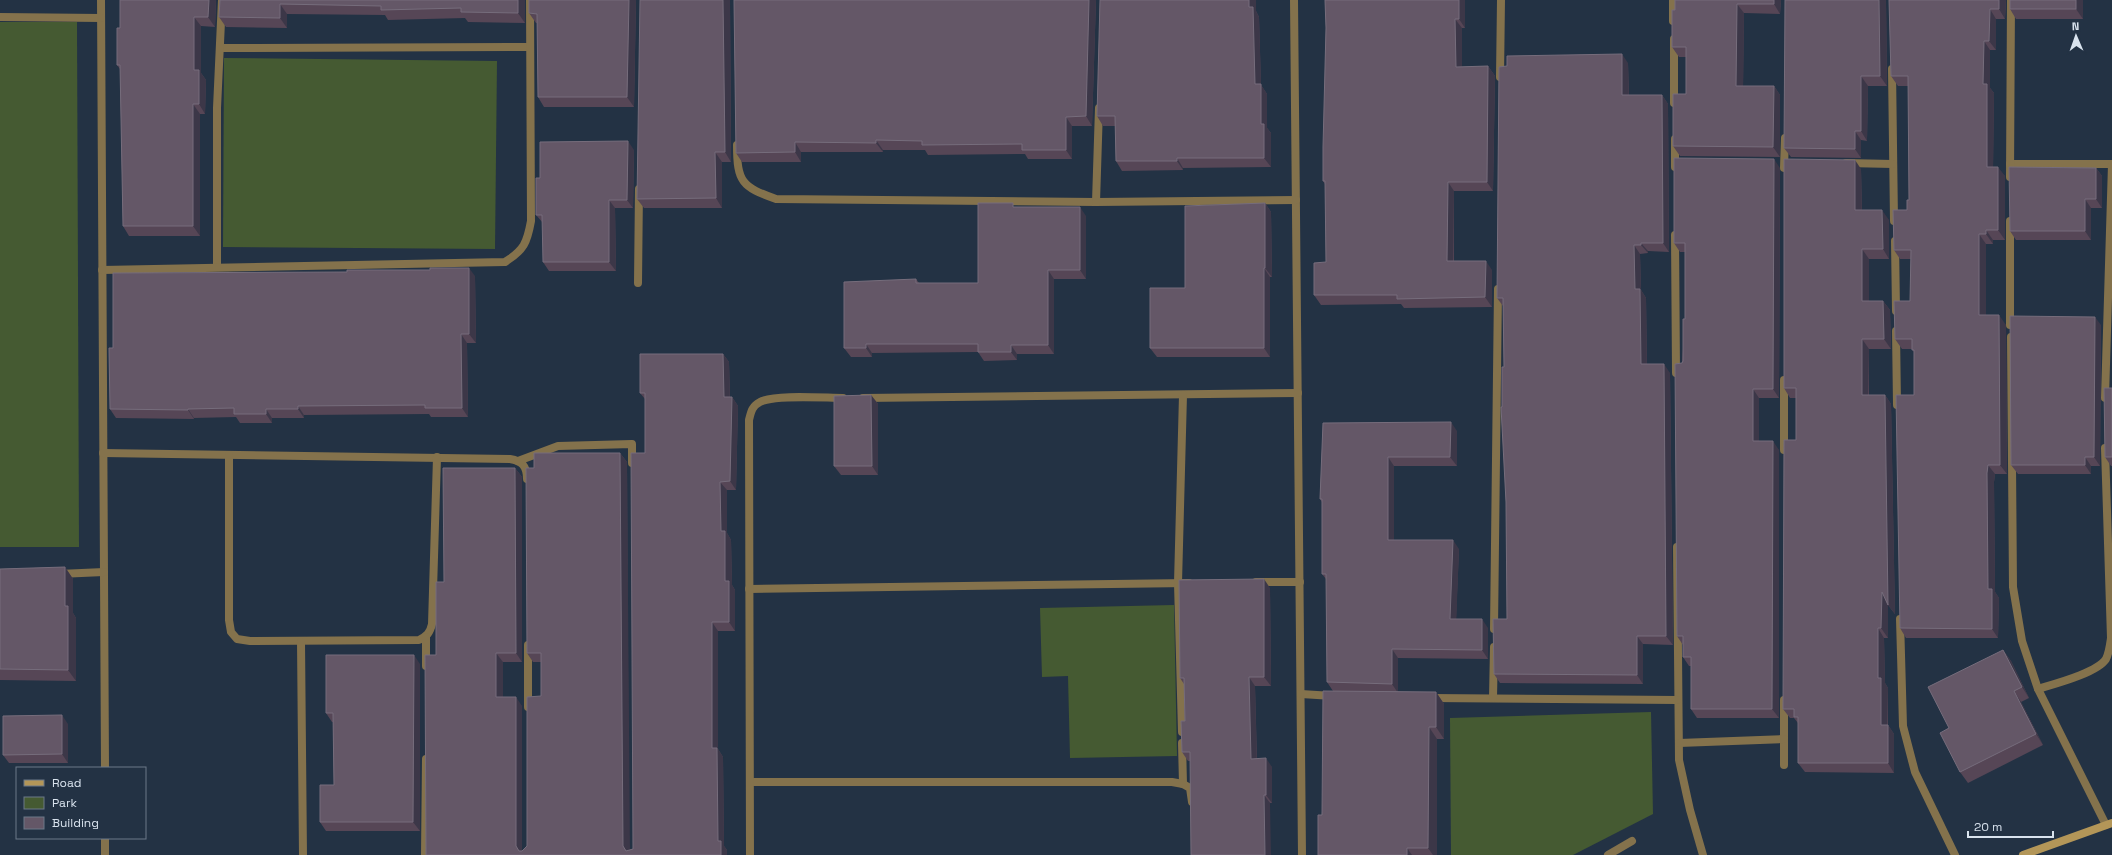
<svg xmlns="http://www.w3.org/2000/svg" width="2112" height="855" font-family="'Space Grotesk',sans-serif">
	<style>
		.green { fill: #455a32 }
		.lines { fill: none; stroke-linecap: round; stroke-linejoin: round }
		.street { stroke: #84724c; stroke-width: 8 }
		.secondary { stroke: #b39658; stroke-width: 8 }
		.wall { fill: #564656 }
		.shaded-wall { fill: #3c3748 }
		.building { fill: #645767; stroke: #766d7c }
	</style>
	<rect width="100%" height="100%" fill="#233244"/>
	<g class="green">
		<path d="M0 22H77L79 547H0Z"/>
		<path d="M224 58 497 61 495 249 223 247Z"/>
		<path d="M1174 605 1177 756 1070 758 1068 676 1042 677 1040 608Z"/>
		<path d="M1651 712 1653 814 1573 855H1451L1450 718Z"/>
	</g>
	<g class="lines">
		<g class="street">
			<path d="M101 0 105 768"/>
			<path d="M1294 0 1302 855"/>
			<path d="M1673 0V21"/>
			<path d="M0 17 101 18"/>
			<path d="M1674 39V103"/>
			<path d="M220 48 530 47"/>
			<path d="M1892 69 1894 221"/>
			<path d="M1500 77 1501 0"/>
			<path d="M1675 139V167"/>
			<path d="M737 145C737 182 742 187 776 199L1096 202 1296 200"/>
			<path d="M1846 163 1893 164"/>
			<path d="M2010 164H2111"/>
			<path d="M1784 168 1785 138"/>
			<path d="M2010 177 2011 0"/>
			<path d="M1096 202 1099 108"/>
			<path d="M2010 221V325"/>
			<path d="M1675 235 1676 373"/>
			<path d="M1895 241 1896 311"/>
			<path d="M217 267V108L222 0"/>
			<path d="M102 270 505 262C524 250 527 243 531 221L530 0"/>
			<path d="M638 283 639 189"/>
			<path d="M1896 331 1897 405"/>
			<path d="M2011 337 2013 587 2022 641 2038 689 2106 825"/>
			<path d="M863 398 1298 393"/>
			<path d="M2105 398 2112 164"/>
			<path d="M1784 450V380"/>
			<path d="M103 453 510 459C522 461 527 466 527 479"/>
			<path d="M229 455V620L231 632 237 639 250 641 419 640C427 636 430 633 432 624L437 457"/>
			<path d="M518 461 558 446 632 444V463"/>
			<path d="M1677 547 1679 760 1690 810 1703 855"/>
			<path d="M59 574 104 572"/>
			<path d="M1256 582H1300"/>
			<path d="M749 589 1189 583"/>
			<path d="M1900 619 1903 726 1915 772 1955 855"/>
			<path d="M1494 629 1498 289"/>
			<path d="M301 642 303 855"/>
			<path d="M528 645V707"/>
			<path d="M426 666V637"/>
			<path d="M2038 689C2054 684 2097 673 2106 659 2109 653 2110 645 2111 638L2105 448"/>
			<path d="M1301 694 1333 696"/>
			<path d="M1430 698 1677 700"/>
			<path d="M1493 698 1494 647"/>
			<path d="M1784 700V765"/>
			<path d="M1182 732 1178 583 1183 395"/>
			<path d="M1182 743 1183 784"/>
			<path d="M1679 743 1784 739"/>
			<path d="M750 782H1172L1183 784 1190 788 1192 802"/>
			<path d="M105 838V855"/>
			<path d="M425 855 426 759"/>
			<path d="M750 855 749 420C751 412 752 406 760 402 774 394 825 398 843 398"/>
			<path d="M1608 855 1632 841"/>
		</g>
		<path class="secondary" d="M2023 855 2112 823"/>
	</g>
	<g class="wall">
		<path d="M120 0H216L215 27 201 26V73L206 80 205 114H200V236H129L123 226 120 69 117 65 120 28Z"/>
		<path d="M220 0H525V23L468 22 465 18 388 20 385 15 287 14V28L226 27 219 17Z"/>
		<path d="M529 0H636L634 107H544L538 97 537 23H536L529 13Z"/>
		<path d="M730 0 731 162H722V208H644L637 199Z"/>
		<path d="M734 0H1096L1092 126H1072V159H1028L1025 154 928 155 925 150H883V152H801V162H742L736 153Z"/>
		<path d="M1100 0H1256V11L1259 17 1261 85 1267 94V128L1271 133V167L1183 168V170L1122 171 1116 161 1115 126H1103L1097 116Z"/>
		<path d="M1325 0H1465V28H1462V67L1488 66 1495 76 1493 191H1454V261L1492 270V307L1404 308 1401 304 1321 305 1314 295 1326 262 1325 184 1323 181 1326 28Z"/>
		<path d="M1675 0H1781L1780 14 1744 13 1743 86H1774L1780 95V157L1680 156 1673 146 1686 94V57H1679L1672 47 1675 10Z"/>
		<path d="M1886 0 1887 86H1868L1867 141 1861 140V158L1791 157 1784 148Z"/>
		<path d="M1889 0H2006L2005 19H1996V50H1990V88L1994 93 1993 167 2005 176V240H1993V244H1986V315L2006 325 2007 474H1995L1994 482 1995 592 1999 598 1998 638H1906L1900 628 1914 395V352L1912 349H1902L1895 339 1910 301 1911 259H1900L1894 250 1907 210 1909 200 1908 86H1898L1891 76Z"/>
		<path d="M2010 0H2083V19H2016L2010 9Z"/>
		<path d="M1628 63 1629 95H1662L1668 104 1669 252 1648 251V253L1640 254 1641 290 1646 298 1647 364 1670 373 1673 645 1643 644V684L1500 683 1494 674 1507 619 1506 502 1502 407 1504 367 1503 306 1497 298Z"/>
		<path d="M634 150 633 208H615L616 271H549L543 262V223L536 215 540 178Z"/>
		<path d="M1780 168 1779 398H1759V441L1779 450V718H1697L1691 709V666H1689L1683 657V645L1677 636 1682 363 1685 319V252H1680L1674 243Z"/>
		<path d="M2096 168 2102 176V208H2091V240H2016L2010 231Z"/>
		<path d="M1861 169 1862 210 1889 220V259H1869V301H1883L1890 310 1891 349H1869V395H1885L1891 404 1895 614 1888 605V638H1884L1885 683 1888 688V725L1894 734V773L1805 772 1798 763V723L1794 718H1790L1783 709 1796 440V398H1790L1784 388Z"/>
		<path d="M1265 203 1271 212 1272 277H1270V357H1157L1150 348 1185 288Z"/>
		<path d="M1016 207 1086 216V279H1054V354H1017V360L984 361 978 352 872 353V357H851L844 348 916 279 919 283H978Z"/>
		<path d="M475 276 476 343H467L468 417H431L429 414 304 415V418H272V423H240L236 417 194 418V419L116 418 110 409 113 348Z"/>
		<path d="M2101 325 2100 466H2091V474H2018L2011 465Z"/>
		<path d="M723 354 729 362 730 397H732L738 406 736 490H727V533L731 540 732 585 735 590V631H718V749L723 757 724 846 727 850 426 855 436 655 444 582 515 468 522 477V662H503V697L522 706V851L527 846 541 696V662H533L527 653 534 468 620 453 627 462 629 850 633 849 645 453V399L640 393Z"/>
		<path d="M2112 388V466H2111L2105 457Z"/>
		<path d="M871 395 878 404V475H841L834 466Z"/>
		<path d="M1323 423 1457 431V466H1394V540L1459 549 1456 619 1488 628V659L1398 658V692H1436L1444 704V739H1437V855H1318L1333 691 1327 682 1326 579 1322 574V502L1320 499Z"/>
		<path d="M65 567 73 579V613L76 618V681L0 680V569Z"/>
		<path d="M1270 588 1271 686H1255L1257 759 1272 767V803H1270L1190 761H1188L1182 752 1185 721 1184 684 1180 678Z"/>
		<path d="M2003 650 2011 661 2029 698 2021 702 2043 745 1968 783 1960 772 1949 728Z"/>
		<path d="M420 664V831H326L320 822 334 785 333 722H332L326 713Z"/>
		<path d="M68 724V763H9L3 755Z"/>
	</g>
	<g class="shaded-wall">
		<path d="M209 0H216L215 27 208 17Z"/>
		<path d="M518 0H525V23L518 13Z"/>
		<path d="M629 0H636L634 107 627 97Z"/>
		<path d="M723 0H730L731 162 725 152Z"/>
		<path d="M1089 0H1096L1092 126 1086 116Z"/>
		<path d="M1249 0H1256V11L1259 17 1261 85 1267 94V128L1271 133V167L1264 158 1261 124 1255 84 1249 7Z"/>
		<path d="M1459 0H1465V28L1459 19Z"/>
		<path d="M1774 0H1781L1780 14 1774 4Z"/>
		<path d="M1879 0H1886L1887 86 1880 76Z"/>
		<path d="M1999 0H2006L2005 19 1999 9Z"/>
		<path d="M2076 0H2083V19L2076 9Z"/>
		<path d="M280 4 287 14V28L280 18Z"/>
		<path d="M1737 4 1744 13 1743 95 1736 86Z"/>
		<path d="M1990 9 1996 19V50L1989 41Z"/>
		<path d="M194 17 201 26V73L206 80 205 114 199 104 194 70Z"/>
		<path d="M1455 19 1462 28V76L1456 67Z"/>
		<path d="M1984 41 1990 50V88L1994 93 1993 176 1987 167 1983 84Z"/>
		<path d="M1622 54 1628 63 1629 104 1622 95Z"/>
		<path d="M1488 66 1495 76 1493 191 1487 182Z"/>
		<path d="M1861 76 1868 86 1867 141 1861 131Z"/>
		<path d="M1774 86 1780 95V157L1773 147Z"/>
		<path d="M1662 95 1668 104 1669 252 1663 243Z"/>
		<path d="M193 104 200 114V236L193 226Z"/>
		<path d="M1066 117 1072 126V159L1066 150Z"/>
		<path d="M1855 131 1861 140V158L1855 149Z"/>
		<path d="M876 140 883 150V152L876 143Z"/>
		<path d="M628 141 634 150 633 208 627 200Z"/>
		<path d="M795 142 801 152V162L795 152Z"/>
		<path d="M715 152 722 162V208L716 198Z"/>
		<path d="M1177 158 1183 168V170L1177 161Z"/>
		<path d="M1774 159 1780 168 1779 398 1773 389Z"/>
		<path d="M1855 160 1861 169 1862 219 1855 210Z"/>
		<path d="M1998 167 2005 176V240L1998 230Z"/>
		<path d="M2096 168 2102 176V208L2096 199Z"/>
		<path d="M1448 182 1454 191 1453 271 1447 261Z"/>
		<path d="M2085 199 2091 208V240L2085 231Z"/>
		<path d="M609 200 615 208 616 271 609 262Z"/>
		<path d="M1265 203 1271 212 1272 277 1265 268Z"/>
		<path d="M1080 207 1086 216V279L1080 270Z"/>
		<path d="M1882 210 1889 220V259L1883 249Z"/>
		<path d="M1986 230 1993 240V244L1986 234Z"/>
		<path d="M1979 234 1986 244V324L1979 315Z"/>
		<path d="M1641 243 1648 251V253L1641 245Z"/>
		<path d="M1634 245 1640 254 1641 290 1646 298 1647 373 1641 364 1635 289Z"/>
		<path d="M1862 249 1869 259V310L1862 301Z"/>
		<path d="M1486 261 1492 270V307L1485 297Z"/>
		<path d="M469 268 475 276 476 343 469 334Z"/>
		<path d="M1264 268 1270 277V357L1264 348Z"/>
		<path d="M1048 270 1054 279V354L1048 345Z"/>
		<path d="M1883 301 1890 310 1891 349 1884 339Z"/>
		<path d="M1999 315 2006 325 2007 474 2000 465Z"/>
		<path d="M2095 317 2101 325 2100 466 2094 457Z"/>
		<path d="M461 334 467 343 468 417 462 408Z"/>
		<path d="M1862 339 1869 349 1868 404 1862 395Z"/>
		<path d="M866 344 872 353V357L866 348Z"/>
		<path d="M1011 345 1017 354V360L1011 352Z"/>
		<path d="M723 354 729 362 730 406 724 397Z"/>
		<path d="M1664 364 1670 373 1673 645 1666 636Z"/>
		<path d="M1753 389 1759 398V450L1753 441Z"/>
		<path d="M871 395 878 404V475L872 466Z"/>
		<path d="M1885 395 1891 404 1895 614 1888 605V638L1881 628Z"/>
		<path d="M732 397 738 406 736 490 730 481Z"/>
		<path d="M298 406 304 415V418L298 409Z"/>
		<path d="M188 409 194 418V419L188 410Z"/>
		<path d="M266 409 272 418V423L266 414Z"/>
		<path d="M1451 422 1457 431V466L1450 457Z"/>
		<path d="M1773 441 1779 450V718L1772 709Z"/>
		<path d="M620 453 627 462 630 855 623 846Z"/>
		<path d="M1388 457 1394 466V549L1388 540Z"/>
		<path d="M2085 457 2091 466V474L2085 465Z"/>
		<path d="M1988 465 1995 474 1994 482 1995 592 1999 598 1998 638 1992 629 1988 589 1987 473Z"/>
		<path d="M515 468 522 477V662L516 653Z"/>
		<path d="M720 482 727 490V533L731 540 732 585 735 590V631L729 622 721 531Z"/>
		<path d="M1453 540 1459 549 1456 628 1450 619Z"/>
		<path d="M65 567 73 579V613L76 618V681L68 670 65 606Z"/>
		<path d="M1264 579 1270 588 1271 686 1264 677Z"/>
		<path d="M1482 619 1488 628V659L1482 650Z"/>
		<path d="M712 622 718 631V749L723 757 724 846 727 850V855H721L718 841 712 748Z"/>
		<path d="M1878 628 1884 638 1885 683 1888 688 1887 734 1881 725 1878 678Z"/>
		<path d="M1637 636 1643 644V684L1637 675Z"/>
		<path d="M1392 649 1398 658V693L1392 684Z"/>
		<path d="M2003 650 2011 661 2029 698 2022 687Z"/>
		<path d="M496 653 503 662V706L496 697Z"/>
		<path d="M414 655 420 664V831L413 822Z"/>
		<path d="M1249 677 1255 686 1257 768 1251 759Z"/>
		<path d="M2014 691 2021 702 2043 745 2036 734Z"/>
		<path d="M1436 692 1444 704V739L1436 727Z"/>
		<path d="M516 697 522 706V855L516 846Z"/>
		<path d="M62 715 68 724V763L62 754Z"/>
		<path d="M1888 725 1894 734V773L1888 763Z"/>
		<path d="M1429 727 1437 739V855H1433L1428 848Z"/>
		<path d="M1266 758 1272 767V803L1266 795Z"/>
		<path d="M1264 795 1270 803 1271 855H1265Z"/>
		<path d="M1407 848 1412 855H1407Z"/>
	</g>
	<g class="building">
		<path d="M120 0H209L208 17H194V70H199V104H193V226H123L120 65H117V28H120Z"/>
		<path d="M220 0H518V13L461 12V8L381 10V6L280 4V18L219 17Z"/>
		<path d="M529 0H629L627 97H538L537 14 529 13Z"/>
		<path d="M640 0H723L725 152H715L716 198 637 199Z"/>
		<path d="M734 0H1089L1086 116 1066 117V150H1022V144L922 145V141L876 140V143L795 142V152L736 153Z"/>
		<path d="M1100 0H1249V7H1253L1255 84H1261V124H1264V158H1177V161H1116L1115 116H1097Z"/>
		<path d="M1325 0H1459V19H1455L1456 67 1488 66 1487 182H1448L1447 261H1486L1485 297 1397 299V295H1314V263L1326 262 1325 181H1323V147L1326 28Z"/>
		<path d="M1675 0H1774V4H1737L1736 86H1774L1773 147 1673 146V94H1686V47H1672V10H1675Z"/>
		<path d="M1785 0H1879L1880 76H1861V131H1855V149L1784 148Z"/>
		<path d="M1889 0H1999V9H1990L1989 41H1984L1983 84H1987V167H1998V230H1986V234H1979V315H1999L2000 465H1988L1987 473 1988 589H1992V629L1900 628 1896 395H1914V350H1912V339H1895L1894 301H1910L1911 250H1894L1893 210H1907V200H1909L1908 76H1891Z"/>
		<rect x="2010" y="0" width="66" height="9"/>
		<path d="M1622 54V95H1662L1663 243H1641V245H1634L1635 289H1640L1641 364H1664L1666 636H1637V675L1494 674 1493 619H1507L1506 502 1501 407H1502V367H1504L1503 298H1497L1499 67 1507 66V56Z"/>
		<path d="M628 141 627 200H609V262H543L542 215H536V178H540V142Z"/>
		<path d="M1674 158 1774 159 1773 389H1753V441H1773L1772 709H1691V657H1683V636H1677L1675 364 1682 363 1683 361V319H1685V243H1674Z"/>
		<path d="M1784 159 1855 160V210H1882L1883 249H1862V301H1883L1884 339H1862V395H1885L1888 605 1882 592 1881 628H1878V678H1881V725H1888V763H1798V717H1794V709H1783L1784 440H1796V388H1784Z"/>
		<path d="M2009 167 2096 168V199H2085V231H2010Z"/>
		<path d="M978 203H1013V207H1080V270H1048V345H1011V352H978V344H866V348H844V282L916 279V283H978Z"/>
		<path d="M1265 203V268H1264V348H1150V288H1185V206Z"/>
		<path d="M430 268H469V334H461L462 408H425V405L298 406V409H266V414H234V408L188 409V410L110 409 109 348H113V273L347 272V270H430Z"/>
		<path d="M2010 316 2095 317 2094 457H2085V465H2011Z"/>
		<path d="M640 354H723L724 397H732L730 481 720 482 721 531H725V581H729V622H712V748H717L718 841H721V855H426L425 655H436V582H444L443 468H515L516 653H496V697H516V846L519 851H522L527 846V697L541 696V653H527L526 468H534V453H620L623 846 626 851 633 849 631 453H645V393H640Z"/>
		<path d="M2104 388H2112V457H2105Z"/>
		<path d="M871 395 872 466H834V396Z"/>
		<path d="M1451 422 1450 457H1388V540H1453L1450 619H1482V650L1392 649V684L1327 682 1326 574H1322V499H1320L1323 423Z"/>
		<path d="M65 567V606H68V670L0 669V569Z"/>
		<path d="M1264 579V677H1249L1251 759 1266 758V795H1264L1265 855H1191L1190 752H1182L1181 721H1185L1184 678H1180L1179 580Z"/>
		<path d="M2003 650 2022 687 2014 691 2036 734 1960 772 1940 733 1949 728 1928 687Z"/>
		<path d="M326 655H414L413 822H320V785H334L333 713H326Z"/>
		<path d="M1323 691 1436 692V727H1429L1428 848H1407V855H1318V815H1322Z"/>
		<path d="M62 715V754L3 755V716Z"/>
	</g>
	<rect x="16" y="767" width="130" height="72" fill="#233244" stroke="#6c7988"/>
	<rect x="24" y="780" width="20" height="6" fill="#b39658" stroke="#6c7988"/>
	<text x="52" y="787" font-size="12" fill="#d9e3ee">Road</text>
	<rect x="24" y="797" width="20" height="12" fill="#455a32" stroke="#6c7988"/>
	<text x="52" y="807" font-size="12" fill="#d9e3ee">Park</text>
	<rect x="24" y="817" width="20" height="12" fill="#645767" stroke="#6c7988"/>
	<text x="52" y="827" font-size="12" fill="#d9e3ee">Building</text>
	<g transform="translate(2076 36) rotate(358)" stroke="#233244" stroke-width="3" paint-order="stroke">
	<path d="M0-3L7 15L0 10L-7 15Z" fill="#d9e3ee"/>
	<text y="-6" font-size="11" font-weight="bold" text-anchor="middle" fill="#d9e3ee">N</text>
	</g>
	<path d="M1968 831v6h85v-6" fill="none" stroke="#d9e3ee" stroke-width="2"/>
	<text x="1974" y="831" font-size="12" fill="#d9e3ee" stroke="#233244" stroke-width="3" paint-order="stroke">20 m</text>
</svg>
